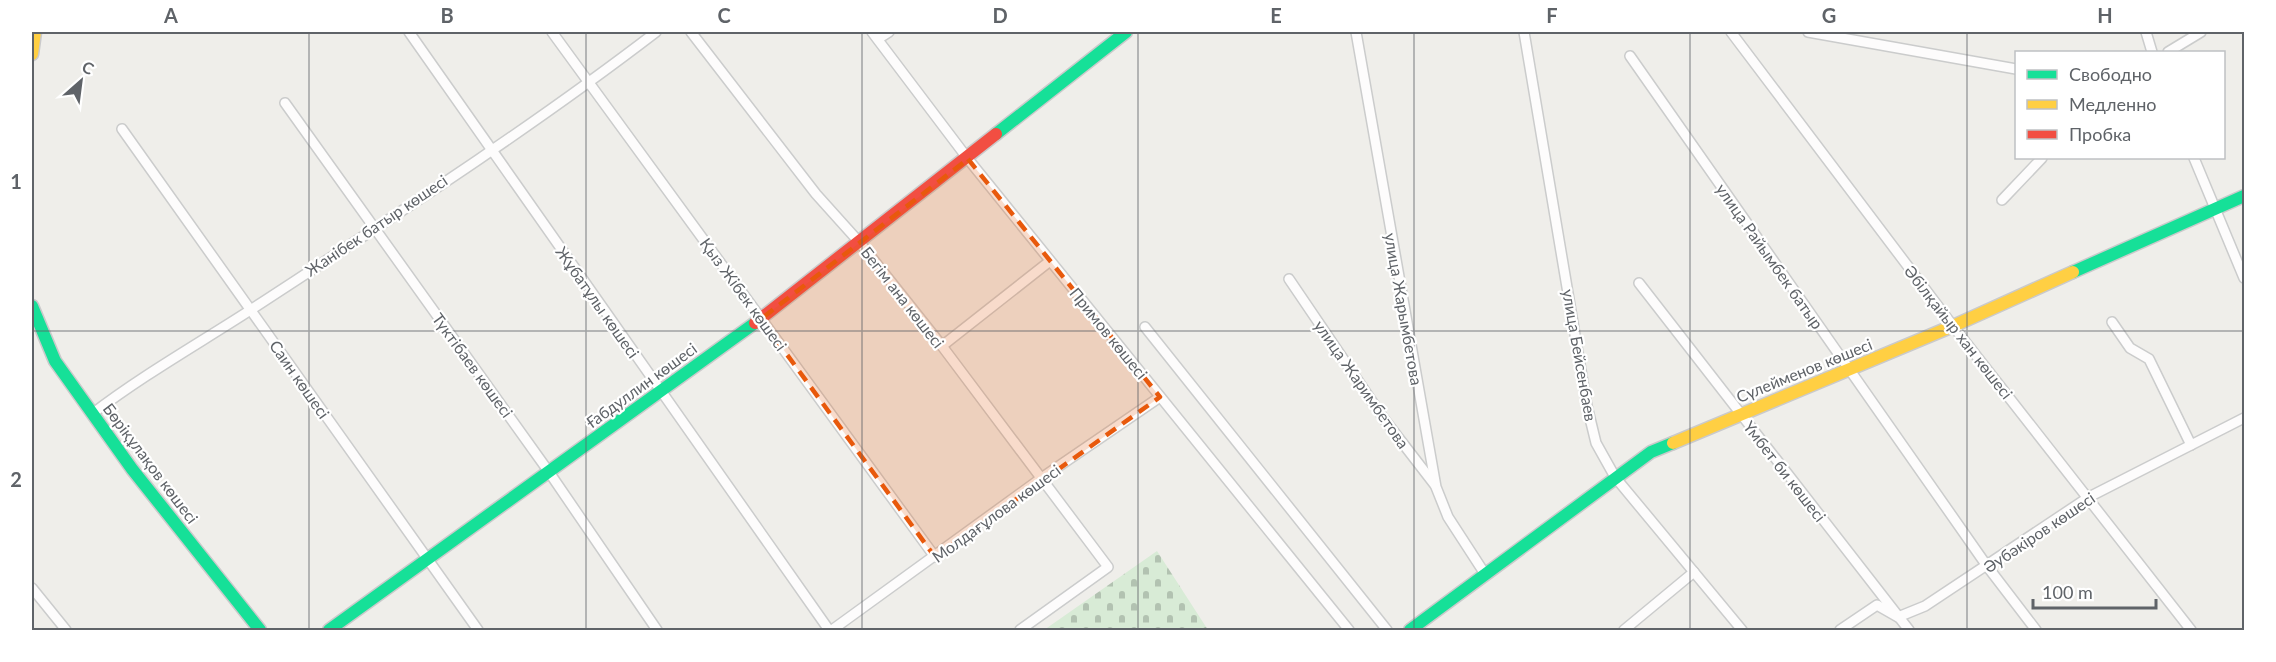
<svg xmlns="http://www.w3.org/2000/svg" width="2276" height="662" font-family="Lato,sans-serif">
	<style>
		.cemetery { fill: url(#cemetery-stones) }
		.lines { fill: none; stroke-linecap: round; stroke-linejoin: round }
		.street-casing { stroke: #cbcccc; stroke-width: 12 }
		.fast-casing { stroke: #cacacb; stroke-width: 15 }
		.slow-casing { stroke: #cacacb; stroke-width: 15 }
		.jam-casing { stroke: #cacacb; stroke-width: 15 }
		.street { stroke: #fdfcfc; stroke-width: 9 }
		.fast { stroke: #16e098; stroke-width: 12 }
		.slow { stroke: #ffcf43; stroke-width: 12 }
		.jam { stroke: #f24e42; stroke-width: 12 }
		.marked { fill: #e8590c; fill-opacity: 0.2; stroke: #e8590c; stroke-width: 4.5; stroke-dasharray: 12 8; stroke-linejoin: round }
		.grid { fill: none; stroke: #5f6368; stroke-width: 1.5; stroke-opacity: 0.55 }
		.labels { text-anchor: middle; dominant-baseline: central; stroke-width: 4.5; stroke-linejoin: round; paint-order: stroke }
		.street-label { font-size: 16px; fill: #5f6368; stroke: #fff }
		.neatline { fill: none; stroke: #5f6368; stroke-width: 2 }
		.grid-label { font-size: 20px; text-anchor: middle; font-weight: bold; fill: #5f6368 }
	</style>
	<defs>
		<pattern id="cemetery-stones" width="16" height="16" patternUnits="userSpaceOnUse" patternTransform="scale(1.5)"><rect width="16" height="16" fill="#d8ebd6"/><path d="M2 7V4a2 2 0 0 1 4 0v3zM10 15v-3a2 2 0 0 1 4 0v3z" fill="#b2c2b1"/></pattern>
	</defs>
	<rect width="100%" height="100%" fill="#efeeea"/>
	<path class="cemetery" d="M1157 551 1208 630H1044Z"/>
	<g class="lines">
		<g class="street-casing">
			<g id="street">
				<path d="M409 32 829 630"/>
				<path d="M552 32 935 557"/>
				<path d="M691 32 816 194 860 243 942 346 1108 567 1020 630"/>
				<path d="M872 32 968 159 1349 630"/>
				<path d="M1356 32 1436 487 1448 517 1485 574"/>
				<path d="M1524 32 1587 406 1596 443 1615 477 1742 630"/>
				<path d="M1731 32 1953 326 2191 630"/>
				<path d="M1808 32 2016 69"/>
				<path d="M2146 32 2152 52"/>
				<path d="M878 39 889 32"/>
				<path d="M2168 52 2201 32"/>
				<path d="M1630 56 1987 566 2036 630"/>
				<path d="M285 103 549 472 657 630"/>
				<path d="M122 129 478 630"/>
				<path d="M2194 158 2244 278"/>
				<path d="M2002 200 2042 158"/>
				<path d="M1289 279 1384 419 1435 485"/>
				<path d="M1639 283 1909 630"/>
				<path d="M2112 322 2130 348 2149 359 2191 445"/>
				<path d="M1145 327 1387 630"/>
				<path d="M942 346 1050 261"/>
				<path d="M92 414C143 375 198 344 252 309 388 220 527 131 656 32"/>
				<path d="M32 588 66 630"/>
				<path d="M832 630 1043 477 1160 397"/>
				<path d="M1624 630 1694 572"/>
				<path d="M1840 630 1877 605 1898 617 1925 606 2089 497 2244 418"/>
			</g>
		</g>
		<g class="fast-casing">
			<g id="fast">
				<path d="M996 134 1126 32"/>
				<path d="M2073 272 2244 196"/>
				<path d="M32 306 55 361 132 469 260 630"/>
				<path d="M329 630 755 323"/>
				<path d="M1410 630 1651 452 1673 443"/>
			</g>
		</g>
		<g class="slow-casing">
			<g id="slow">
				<path d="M32 54 35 32"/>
				<path d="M1673 443 1953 326 2073 272"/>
			</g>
		</g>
		<g class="jam-casing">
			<path id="jam" d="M755 323 996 134"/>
		</g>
		<use href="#street" class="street"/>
		<use href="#fast" class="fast"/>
		<use href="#slow" class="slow"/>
		<use href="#jam" class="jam"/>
	</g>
	<path class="marked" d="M968 159 1160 397 935 557 761 319Z"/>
	<path class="grid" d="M309 32V630M586 32V630M862 32V630M1138 32V630M1414 32V630M1690 32V630M1967 32V630M32 331H2244"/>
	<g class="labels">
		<g class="street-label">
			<text transform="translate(376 225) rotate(-34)">Жанібек батыр көшесі</text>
			<text transform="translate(1770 256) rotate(55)">улица Райымбек батыр</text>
			<text transform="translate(744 294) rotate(54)">Қыз Жібек көшесі</text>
			<text transform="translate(903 297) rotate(52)">Бегім ана көшесі</text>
			<text transform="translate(598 302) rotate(55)">Жұбатұлы көшесі</text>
			<text transform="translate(1404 309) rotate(80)">улица Жарымбетова</text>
			<text transform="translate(1959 332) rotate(52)">Әбілқайыр хан көшесі</text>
			<text transform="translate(1109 333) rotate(51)">Примов көшесі</text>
			<text transform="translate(1580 355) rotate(80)">улица Бейсенбаев</text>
			<text transform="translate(473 365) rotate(54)">Түктібаев көшесі</text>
			<text transform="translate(1804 370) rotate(-22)">Сүлейменов көшесі</text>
			<text transform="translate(300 379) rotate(55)">Саин көшесі</text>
			<text transform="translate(1362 384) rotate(55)">улица Жаримбетова</text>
			<text transform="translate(641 385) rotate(-36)">Ғабдуллин көшесі</text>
			<text transform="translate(151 463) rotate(53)">Бөріқұлақов көшесі</text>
			<text transform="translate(1785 471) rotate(52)">Үмбет би көшесі</text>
			<text transform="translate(996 513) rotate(-36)">Молдағұлова көшесі</text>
			<text transform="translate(2039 532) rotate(-34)">Әубәкіров көшесі</text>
		</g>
	</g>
	<rect width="2276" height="662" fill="none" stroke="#ffffff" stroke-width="66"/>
	<rect x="2015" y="51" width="210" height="108" fill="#ffffff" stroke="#bfc1c3" stroke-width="1.5"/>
	<rect x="2027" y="70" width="30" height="9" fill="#16e098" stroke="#bfc1c3" stroke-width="1.5"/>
	<text x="2069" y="81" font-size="18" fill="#5f6368">Свободно</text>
	<rect x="2027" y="100" width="30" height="9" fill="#ffcf43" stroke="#bfc1c3" stroke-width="1.5"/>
	<text x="2069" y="111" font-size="18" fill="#5f6368">Медленно</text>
	<rect x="2027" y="130" width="30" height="9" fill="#f24e42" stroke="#bfc1c3" stroke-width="1.5"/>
	<text x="2069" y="141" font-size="18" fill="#5f6368">Пробка</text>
	<g transform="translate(81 81) rotate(28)" stroke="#ffffff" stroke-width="4.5" paint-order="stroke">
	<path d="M0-4.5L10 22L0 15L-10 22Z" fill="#5f6368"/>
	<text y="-9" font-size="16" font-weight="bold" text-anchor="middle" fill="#5f6368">С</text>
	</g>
	<path d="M2033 599v9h123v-9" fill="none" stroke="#5f6368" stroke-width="3"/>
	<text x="2042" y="599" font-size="18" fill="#5f6368" stroke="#ffffff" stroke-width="4.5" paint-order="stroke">100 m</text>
	<rect x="33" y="33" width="2210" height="596" class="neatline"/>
	<g class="grid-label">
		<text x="171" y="23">A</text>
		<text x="447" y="23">B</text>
		<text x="724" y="23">C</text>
		<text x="1000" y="23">D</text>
		<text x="1276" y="23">E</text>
		<text x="1552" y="23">F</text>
		<text x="1829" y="23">G</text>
		<text x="2105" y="23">H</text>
		<text x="16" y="189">1</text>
		<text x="16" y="487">2</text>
	</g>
</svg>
